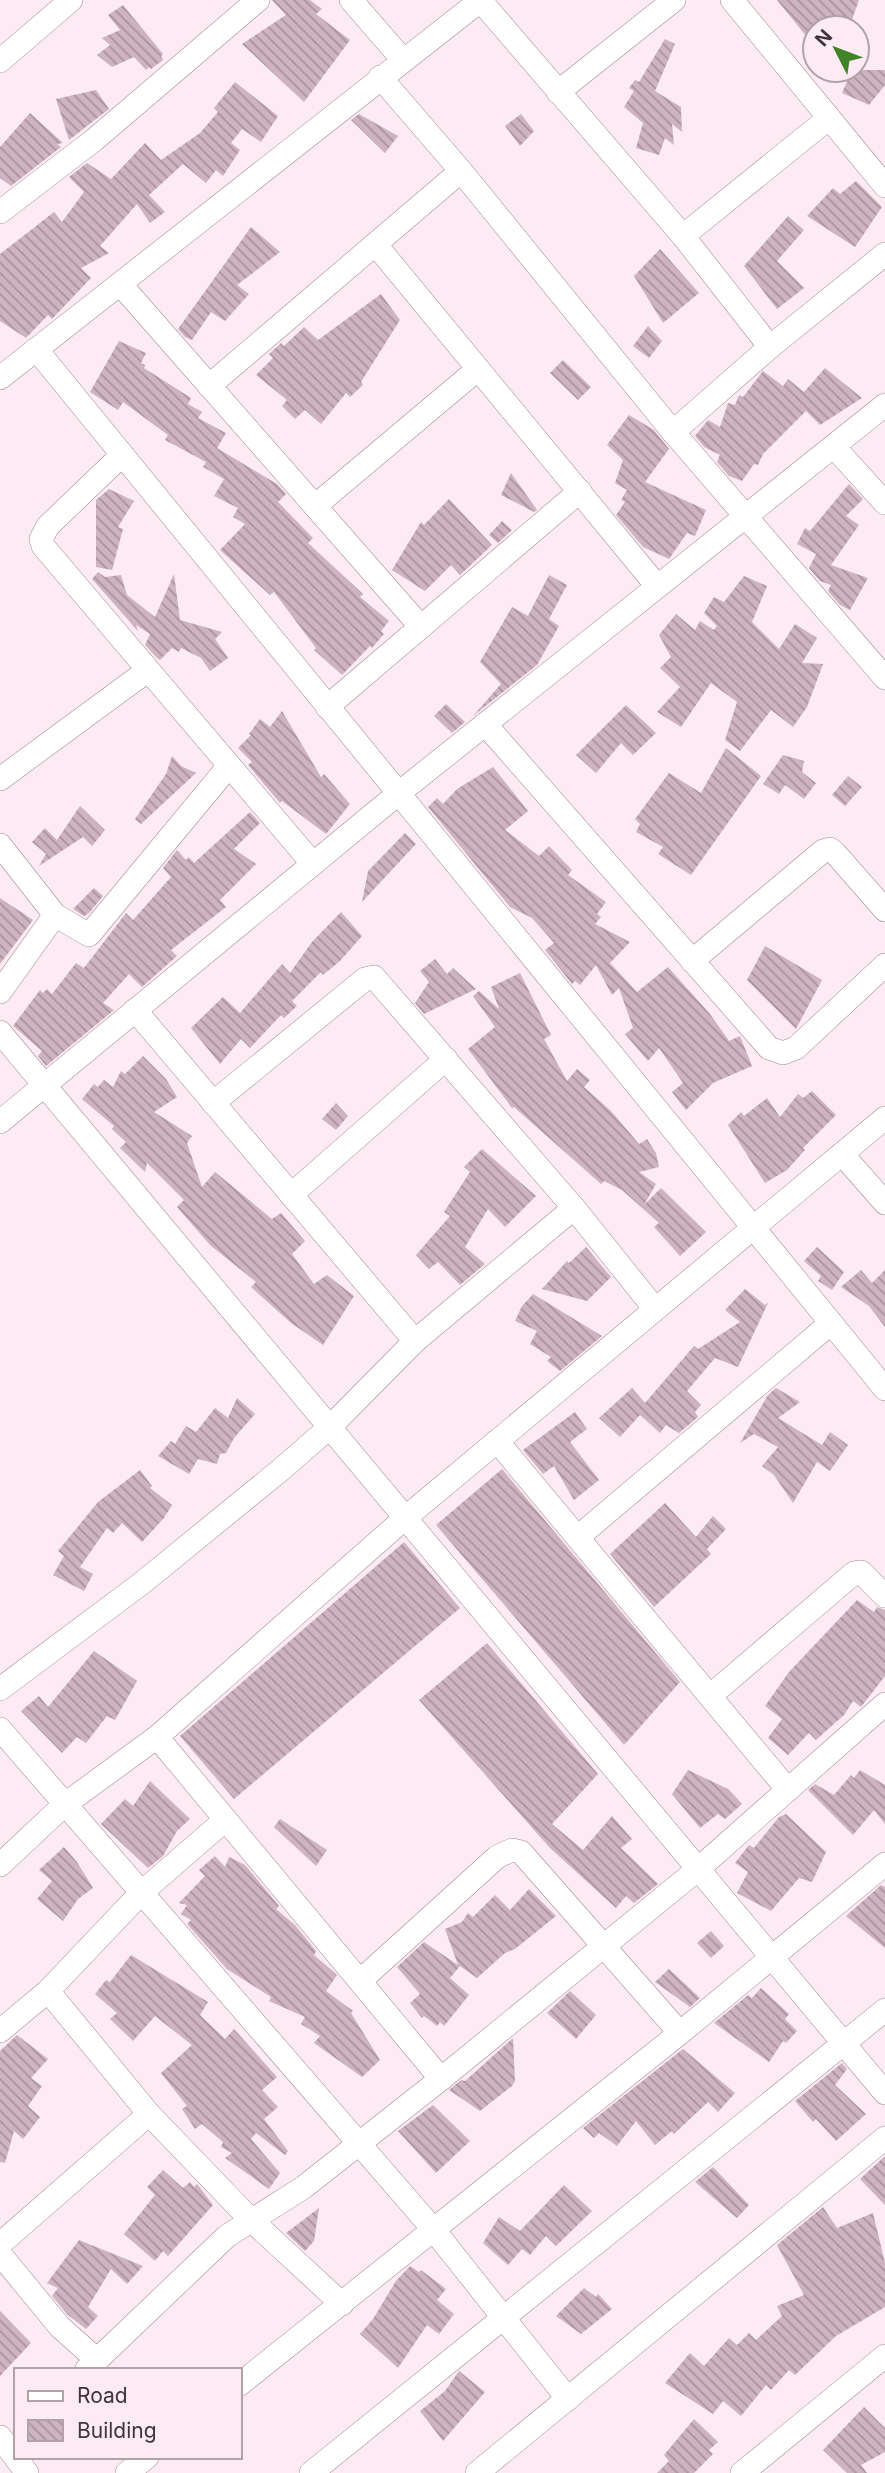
<svg xmlns="http://www.w3.org/2000/svg" width="885" height="2473" font-family="Inter,sans-serif">
	<style>
		.building { fill: url(#building-back-hatch) }
		.lines { fill: none; stroke-linecap: round; stroke-linejoin: round }
		.street-casing { stroke: #a08692; stroke-width: 24 }
		.street { stroke: #fff; stroke-width: 23 }
	</style>
	<defs>
		<pattern id="building-back-hatch" width="6" height="6" patternUnits="userSpaceOnUse" patternTransform="scale(1.75)"><rect width="6" height="6" fill="#ceb3c0"/><path d="M-1 5l2 2M0 0l6 6M5-1l2 2" fill="none" stroke="#a9929d"/></pattern>
	</defs>
	<rect width="100%" height="100%" fill="#fcebf3"/>
	<g class="building">
		<path d="M272 0H310L322 9 316 14 350 40 304 102 242 44 286 15Z"/>
		<path d="M777 0H859L849 28H815V47Z"/>
		<path d="M123 5 163 54 161 56 163 60 151 69 149 67 146 70 134 57 112 67 97 55 110 45 102 38 120 30 108 15Z"/>
		<path d="M665 39 675 44 655 91 681 107 682 132 672 124 674 145 665 138 659 155 636 148 643 123 624 107 634 91 629 88 635 80 639 82Z"/>
		<path d="M852 70H885V85L869 105 842 93Z"/>
		<path d="M235 82 278 116 261 142 242 129 231 143 240 150 223 176 216 170 206 183 183 164 149 195 165 212 150 223 137 204 100 246 109 253 81 268 91 278 52 319 48 315 26 338 0 321V254L54 212 62 222 84 192 69 177 87 163 111 179 145 143 161 160 200 133 218 112 214 108Z"/>
		<path d="M96 90 109 109 69 140 56 99Z"/>
		<path d="M30 113 63 143 57 144 61 147 11 186 0 178V147Z"/>
		<path d="M359 114 398 136 385 153 351 120Z"/>
		<path d="M521 114 534 131 520 146 505 126Z"/>
		<path d="M856 181 882 207 855 247 807 216 833 188 840 194Z"/>
		<path d="M788 216 804 230 777 261 804 288 777 309 744 266Z"/>
		<path d="M251 227 280 252 237 285 249 294 225 321 211 312 192 340 185 337 178 329Z"/>
		<path d="M660 249 699 293 663 323 634 276Z"/>
		<path d="M381 294 400 320 361 382 363 385 350 397 346 393 321 424 305 410 295 419 282 406 287 400 256 375 273 358 269 354 281 343 284 346 304 327 318 340Z"/>
		<path d="M648 326 662 341 649 358 633 346Z"/>
		<path d="M119 341 146 353 141 363 145 365 144 368 191 398 188 404 202 412 198 418 226 433 217 448 277 484 286 494 278 502 313 538 308 543 363 594 360 597 389 621 381 631 384 634 372 648 370 646 342 675 314 650 316 648 274 592 270 595 220 550 245 524 233 517 238 508 214 496 224 479 203 467 206 462 165 440 168 435 123 402 118 410 90 392Z"/>
		<path d="M563 360 591 387 578 400 550 373Z"/>
		<path d="M825 368 862 398 820 425 806 411 763 454 758 465 754 464 742 481 729 476 717 462 720 455 704 447 695 436 708 420 720 427 728 403 735 405 739 395 743 397 763 371 783 386 788 379 804 392Z"/>
		<path d="M629 415 654 430 669 449 645 482 706 510 695 536 687 533 669 559 643 547 616 515 625 502 621 500 627 490 615 483 623 460 607 445Z"/>
		<path d="M511 473 537 510 534 512 501 495Z"/>
		<path d="M849 484 863 499 846 516 859 525 831 565 868 578 850 610 840 605 828 591 831 585 820 581 809 568 816 554 797 544 805 528 810 531Z"/>
		<path d="M109 489 134 501 118 527 123 529 112 570 96 567V500Z"/>
		<path d="M449 499 492 545 460 575 451 565 425 591 392 570 421 522 424 525Z"/>
		<path d="M502 521 512 530 498 543 489 535Z"/>
		<path d="M98 572 105 577 121 575 127 595 155 617 174 574 180 620 222 632 215 639 228 658 210 671 201 658 181 648 179 652 172 648 160 660 157 658 145 645 150 634 136 625 138 631 92 579Z"/>
		<path d="M549 575 567 585 549 619 559 626 537 665 473 716 501 684 480 662 512 607 528 616Z"/>
		<path d="M744 576 767 586 752 622 779 649 795 624 817 638 802 663 823 664 807 707 793 727 771 710 740 751 725 740 737 702 711 683 681 727 657 712 680 687 660 668 671 657 659 635 676 614 695 630 700 621 714 630 717 626 704 613 714 597 724 602Z"/>
		<path d="M446 704 465 722 452 733 434 716Z"/>
		<path d="M626 705 656 733 633 755 621 743 596 773 576 755Z"/>
		<path d="M282 711 321 777 324 774 350 804 326 834 282 801 280 803 248 765 252 762 238 748 251 735 249 734 260 719 270 727Z"/>
		<path d="M726 748 761 776 691 875 658 854 663 847 636 832 640 824 635 819 669 773 701 793Z"/>
		<path d="M783 755 804 761 802 772 816 783 804 799 785 785 779 794 763 784Z"/>
		<path d="M172 756 181 766 196 773 141 824 135 819 166 774Z"/>
		<path d="M493 767 528 811 505 830 539 856 549 846 572 870 568 875 606 902 597 914 601 917 595 924 630 942 610 963 637 992 668 967 710 1014 729 1041 740 1036 752 1066 713 1083 686 1110 672 1092 683 1083 659 1048 648 1061 625 1034 633 1028 619 988 612 995 596 965 580 985 575 981 572 984 545 950 554 943 532 918 510 907 428 807 437 798 443 804 457 789Z"/>
		<path d="M848 776 862 787 845 806 832 795Z"/>
		<path d="M80 806 105 830 92 846 83 837 39 866 46 854 32 842 45 828 57 840Z"/>
		<path d="M250 812 260 823 234 849 256 864 220 900 226 907 171 950 177 956 142 987 129 974 103 1003 114 1010 46 1066 38 1056 42 1051 13 1026 40 990 43 993 47 989 52 994 76 963 84 968 126 913 133 920 171 877 163 868 177 850 186 860 189 857 194 863Z"/>
		<path d="M405 833 416 844 362 902 368 871Z"/>
		<path d="M94 888 103 896 89 913 84 916 73 909Z"/>
		<path d="M0 898 33 920 0 964Z"/>
		<path d="M341 912 362 936 340 961 323 975 321 972 292 1001 297 1006 284 1018 281 1015 250 1048 241 1039 220 1064 191 1028 223 997 240 1013 282 964 290 973 312 942Z"/>
		<path d="M765 946 822 980 796 1029 747 980Z"/>
		<path d="M435 959 447 974 453 968 476 989 424 1014 415 1003 429 982 420 971Z"/>
		<path d="M520 973 551 1035 544 1039 567 1081 577 1069 590 1080 584 1087 611 1111 639 1144 647 1139 656 1153 659 1167 639 1172 656 1184 644 1205 661 1188 706 1232 680 1256 654 1227 659 1223 622 1190 604 1181 601 1184 514 1107 512 1108 468 1049 495 1027 473 996 479 991 499 1009 491 987Z"/>
		<path d="M143 1056 166 1079 177 1097 154 1112 192 1136 187 1143 202 1187 215 1172 272 1219 281 1213 305 1241 292 1254 314 1284 327 1275 354 1296 323 1345 291 1323 251 1287 256 1282 210 1245 177 1207 184 1200 147 1163 145 1172 120 1148 126 1142 112 1129 114 1126 82 1099 94 1084 98 1087 104 1080 113 1087 121 1071 125 1074Z"/>
		<path d="M812 1091 836 1115 803 1148 805 1150 787 1170 765 1183 728 1125 741 1112 744 1116 767 1098 780 1117 798 1094 803 1098Z"/>
		<path d="M336 1103 348 1116 336 1130 322 1119Z"/>
		<path d="M482 1149 536 1196 505 1227 488 1209 465 1247 485 1264 460 1285 438 1262 429 1269 416 1255 450 1216 444 1212 470 1172 464 1167Z"/>
		<path d="M586 1247 611 1277 587 1301 542 1289 567 1261 569 1263Z"/>
		<path d="M817 1247 844 1272 832 1290 818 1281 821 1276 804 1261Z"/>
		<path d="M861 1270 872 1283 885 1270V1327L869 1306 841 1287Z"/>
		<path d="M745 1289 765 1305 768 1303 738 1367 715 1358 687 1391 701 1405 695 1412 698 1417 679 1433 666 1425 660 1433 640 1415 620 1437 599 1418 632 1388 645 1403 694 1346 698 1349 740 1322 725 1310Z"/>
		<path d="M533 1294 602 1336 560 1371 547 1361 551 1357 530 1344 537 1331 515 1321 522 1306Z"/>
		<path d="M776 1388 800 1402 778 1418 822 1445 830 1432 848 1445 830 1471 817 1462 793 1503 774 1475 762 1466 778 1447 754 1434 740 1443 768 1395Z"/>
		<path d="M237 1398 255 1414 234 1438 226 1453 220 1454 217 1464 198 1459 189 1474 158 1456 171 1441 175 1444 186 1426 196 1432 215 1408 228 1418Z"/>
		<path d="M575 1412 587 1429 570 1442 599 1480 574 1500 554 1466 543 1474 523 1450Z"/>
		<path d="M502 1469 680 1682 624 1745 436 1525Z"/>
		<path d="M140 1470 152 1486 150 1488 172 1505 164 1518 142 1542 122 1523 113 1533 107 1528 80 1567 93 1574 84 1591 53 1575 64 1556 58 1551 98 1502Z"/>
		<path d="M665 1503 696 1537 713 1516 726 1529 707 1549 711 1554 654 1607 610 1554Z"/>
		<path d="M404 1542 460 1608 234 1799 180 1736Z"/>
		<path d="M857 1600 874 1612 877 1607 885 1610V1676L861 1707 853 1701 844 1715 816 1740 809 1733 788 1755 768 1738 782 1719 765 1706 789 1672Z"/>
		<path d="M487 1643 598 1774 552 1824 583 1850 612 1816 632 1839 621 1848 658 1884 634 1903 626 1896 616 1908 550 1848 419 1700Z"/>
		<path d="M94 1651 137 1681 115 1720 107 1716 86 1743 77 1737 62 1753 21 1711 39 1696 48 1707Z"/>
		<path d="M688 1770 728 1789 742 1804 725 1819 718 1814 700 1828 672 1794Z"/>
		<path d="M860 1770 885 1785V1824L874 1810 853 1835 808 1790 815 1784 834 1795 851 1775 854 1778Z"/>
		<path d="M150 1781 190 1819 177 1831 163 1856 148 1868 101 1824 125 1799 133 1806Z"/>
		<path d="M786 1814 826 1852 812 1882 799 1878 771 1911 737 1893 748 1872 735 1863 749 1845 754 1848 779 1817Z"/>
		<path d="M280 1819 327 1850 316 1866 274 1827Z"/>
		<path d="M64 1847 77 1862 93 1888 78 1899 63 1921 37 1899 52 1881 39 1870Z"/>
		<path d="M215 1856 225 1867 229 1857 245 1865 279 1906 276 1909 295 1925 316 1951 314 1955 337 1975 326 1991 353 2011 351 2013 380 2060 362 2077 314 2043 320 2036 301 2024 305 2017 269 2001 271 1997 227 1969 187 1924 191 1920 181 1914 187 1905 179 1903 205 1876 199 1870Z"/>
		<path d="M881 1885 885 1887V1948L846 1916Z"/>
		<path d="M529 1889 556 1916 515 1949 505 1953 477 1978 460 1966 450 1978 469 1995 444 2026 440 2022 437 2026 424 2016 422 2018 410 2003 420 1994 397 1967 424 1942 458 1965 445 1929 462 1922 468 1913 473 1917 495 1895 510 1910Z"/>
		<path d="M711 1931 724 1946 711 1958 697 1943Z"/>
		<path d="M131 1955 208 2002 200 2015 225 2039 234 2029 277 2077 262 2090 278 2107 264 2119 288 2151 285 2155 256 2133 251 2139 280 2173 269 2189 225 2158 232 2153 221 2147 223 2142 202 2124 195 2129 182 2109 187 2106 161 2073 192 2045 155 2016 133 2041 110 2019 117 2013 95 1994 106 1980 110 1982Z"/>
		<path d="M669 1969 700 1998 690 2007 655 1982Z"/>
		<path d="M761 1988 789 2014 785 2019 797 2031 786 2043 783 2041 769 2062 714 2023 748 1995 752 1998Z"/>
		<path d="M570 1991 596 2015 576 2039 547 2013Z"/>
		<path d="M17 2035 48 2059 31 2078 42 2086 28 2106 40 2117 23 2139 14 2131 5 2163 0 2162V2051Z"/>
		<path d="M513 2038 515 2081 512 2086 480 2111 449 2090 461 2080 465 2081Z"/>
		<path d="M683 2049 735 2093 718 2112 708 2102 674 2134 672 2131 655 2145 636 2121 617 2146 599 2133 594 2138 583 2128Z"/>
		<path d="M842 2063 847 2069 835 2085 866 2114 836 2141 816 2119 813 2122 795 2101Z"/>
		<path d="M433 2105 470 2141 436 2173 398 2131Z"/>
		<path d="M885 2156V2205L860 2179Z"/>
		<path d="M713 2167 749 2205 737 2218 695 2182Z"/>
		<path d="M163 2170 183 2188 190 2182 194 2187 197 2184 213 2205 168 2256 163 2251 155 2261 124 2234 155 2195 147 2187Z"/>
		<path d="M564 2185 592 2211 556 2246 546 2236 530 2255 522 2249 508 2265 483 2243 499 2217 520 2231Z"/>
		<path d="M823 2207 837 2228 873 2213 885 2263V2307L836 2336 795 2375 789 2370 771 2390 766 2385 741 2416 723 2401 713 2414 665 2383 690 2353 704 2366 729 2338 737 2345 749 2333 756 2340 782 2316 777 2306 804 2295 777 2245Z"/>
		<path d="M319 2208 314 2241 305 2251 286 2233Z"/>
		<path d="M79 2240 143 2266 127 2284 111 2269 88 2307 98 2316 86 2329 68 2315 52 2296 58 2288 47 2283Z"/>
		<path d="M410 2266 419 2272 421 2270 446 2289 437 2300 454 2314 439 2334 427 2325 398 2368 360 2334 373 2319 396 2281Z"/>
		<path d="M584 2288 596 2297 598 2294 612 2309 581 2334 556 2316Z"/>
		<path d="M0 2311 31 2343 0 2376Z"/>
		<path d="M459 2371 485 2392 443 2441 420 2411 445 2391Z"/>
		<path d="M864 2407 885 2428V2452L861 2465 867 2473H847L823 2450Z"/>
		<path d="M694 2419 718 2442 709 2450 713 2454 694 2473H657L669 2461 664 2455Z"/>
	</g>
	<g class="lines">
		<g class="street-casing">
			<g id="street">
				<path d="M351 0 403 60"/>
				<path d="M480 0 683 236 770 347"/>
				<path d="M732 0 885 186"/>
				<path d="M0 61 71 0"/>
				<path d="M380 77 461 171 673 432 885 678"/>
				<path d="M558 92 674 0"/>
				<path d="M0 212 94 140 258 0"/>
				<path d="M683 236 829 118"/>
				<path d="M376 245 657 586"/>
				<path d="M121 285 421 627"/>
				<path d="M36 349 885 1389"/>
				<path d="M0 378 481 0"/>
				<path d="M209 386 461 171"/>
				<path d="M673 432 770 347 885 254"/>
				<path d="M835 448 885 503"/>
				<path d="M122 455 48 526 41 539 43 546 313 864"/>
				<path d="M315 506 478 369"/>
				<path d="M327 707 580 491"/>
				<path d="M485 724 769 1048 783 1053 796 1048 885 965"/>
				<path d="M0 779 147 671"/>
				<path d="M0 845 55 915"/>
				<path d="M692 961 823 851 830 849 835 853 885 910"/>
				<path d="M0 992 55 915 89 935 228 767"/>
				<path d="M135 1010 415 1341"/>
				<path d="M0 1032 885 2093"/>
				<path d="M213 1103 365 979 374 977 574 1208 655 1309"/>
				<path d="M0 1122 399 793 885 405"/>
				<path d="M842 1154 885 1203"/>
				<path d="M291 1195 446 1059"/>
				<path d="M497 1441 788 1790"/>
				<path d="M578 1537 831 1323"/>
				<path d="M0 1689 142 1583 283 1468 331 1426 415 1341 574 1208"/>
				<path d="M710 1696 854 1573 861 1572 885 1596"/>
				<path d="M0 1729 433 2229 568 2399"/>
				<path d="M157 1737 441 2079"/>
				<path d="M0 1865 64 1805 157 1737 405 1518 885 1118"/>
				<path d="M360 1981 497 1857 512 1850 521 1852 680 2033"/>
				<path d="M48 1991 149 2114 251 2220 342 2304"/>
				<path d="M0 2031 48 1991 141 1893 225 1820"/>
				<path d="M0 2244 149 2114"/>
				<path d="M0 2254 60 2327 97 2360 87 2369"/>
				<path d="M97 2360 227 2236 304 2187 441 2079 697 1870 885 1704"/>
				<path d="M240 2384 680 2033 885 1864"/>
				<path d="M0 2437 27 2473"/>
				<path d="M127 2473 147 2457"/>
				<path d="M311 2473 885 2010"/>
				<path d="M477 2473 885 2138"/>
				<path d="M742 2473 885 2356"/>
			</g>
		</g>
		<use href="#street" class="street"/>
	</g>
	<rect x="14" y="2368" width="228" height="91" fill="#fcebf3" stroke="#b0a2a9" stroke-width="2"/>
	<rect x="28" y="2391" width="35" height="10" fill="#ffffff" stroke="#b0a2a9" stroke-width="2"/>
	<text x="77" y="2403" font-size="21" fill="#3f3439">Road</text>
	<rect x="28" y="2420" width="35" height="21" fill="url(#building-back-hatch)" stroke="#b0a2a9" stroke-width="2"/>
	<text x="77" y="2438" font-size="21" fill="#3f3439">Building</text>
	<g transform="translate(836 49) rotate(312)"><circle r="33" fill="#fcebf3" stroke="#b0a2a9" stroke-width="2"/>
	<path d="M0-5L12 26L0 18L-12 26Z" fill="#418326"/>
	<text y="-10" font-size="19" font-weight="bold" text-anchor="middle" fill="#3f3439">N</text>
	</g>
</svg>
